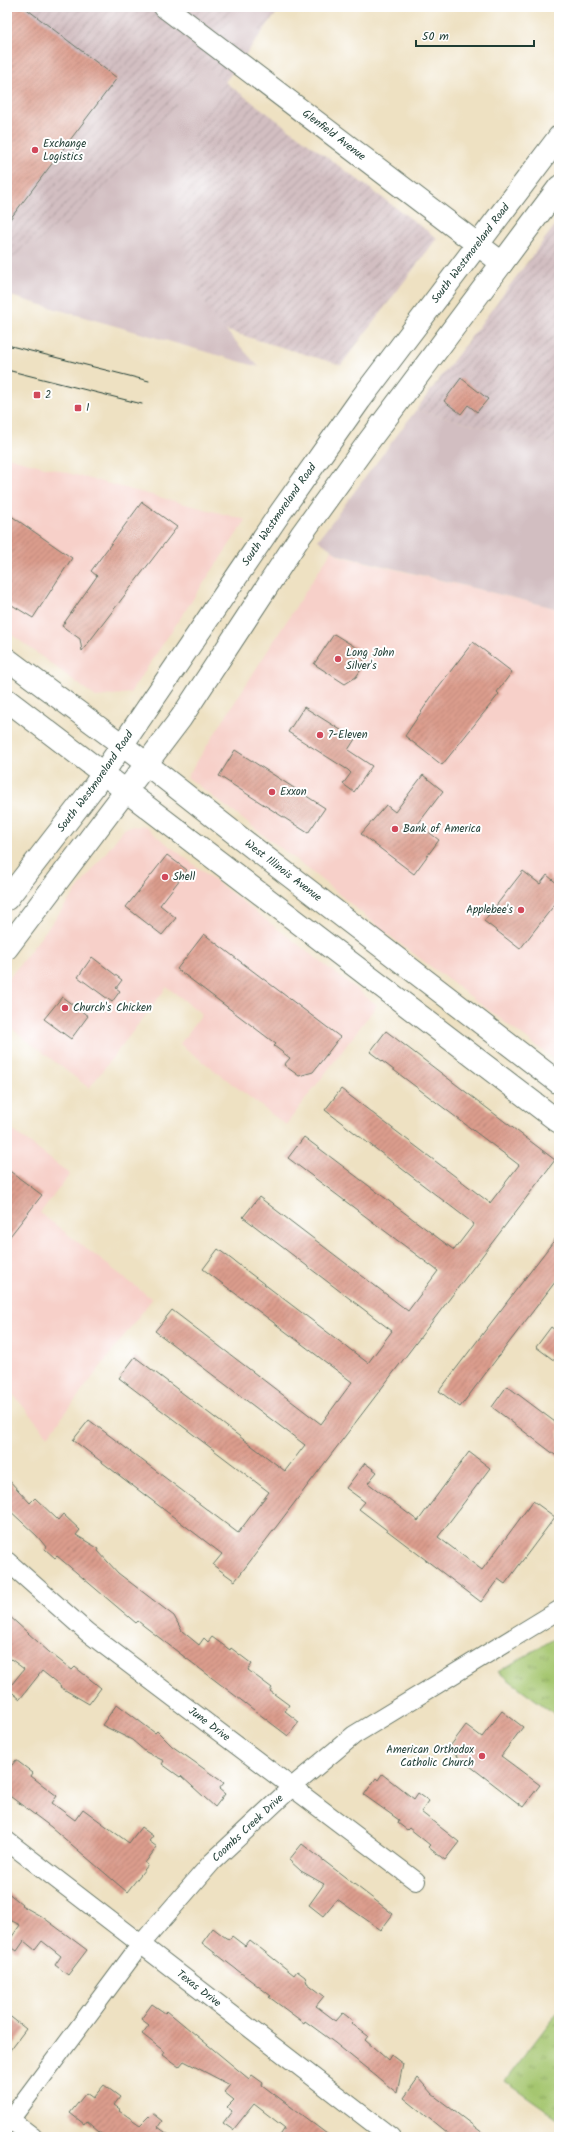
<svg xmlns="http://www.w3.org/2000/svg" width="566" height="2144" font-family="Kalam,sans-serif">
	<style>
		.built { fill: #f7d0c9 }
		.industrial { fill: url(#industrial-furrows) }
		.railway { fill: #d2bec1 }
		.park { fill: url(#park-tufts); stroke: #628252 }
		.building { fill: url(#building-hatch) }
		.lines { fill: none; stroke-linecap: round; stroke-linejoin: round }
		.minor-casing { stroke: #677666; stroke-width: 20 }
		.tertiary-casing { stroke: #677666; stroke-width: 24 }
		.secondary-casing { stroke: #677666; stroke-width: 24 }
		.minor { stroke: #fff; stroke-width: 18 }
		.tertiary { stroke: #fff; stroke-width: 22 }
		.secondary { stroke: #fff; stroke-width: 22 }
		.tram { stroke: #1f3d34; stroke-width: 1 }
		.poi-dot { fill: #d1495b; stroke: #fff; stroke-width: 1.5 }
		.labels { text-anchor: middle; dominant-baseline: central; stroke-width: 4; stroke-linejoin: round; paint-order: stroke }
		.street-label { font-size: 11px; fill: #1f3d34; stroke: #fff }
		.poi-label { font-size: 11px; fill: #1f3d34; stroke: #fff; text-anchor: start }
	</style>
	<defs>
		<pattern id="industrial-furrows" width="10" height="10" patternUnits="userSpaceOnUse"><rect width="10" height="10" fill="#d2bec1"/><path d="M-1 1l2-2M0 10L10 0M9 11l2-2" fill="none" stroke="#aa9c9e"/></pattern>
		<pattern id="park-tufts" width="24" height="20" patternUnits="userSpaceOnUse"><rect width="24" height="20" fill="#a5c66f"/><path d="M3 7l-1-3M5 7V3M7 7l1-3M15 17l-1-3M17 17v-4M19 17l1-3" fill="none" stroke="#86a25c"/></pattern>
		<pattern id="building-hatch" width="6" height="6" patternUnits="userSpaceOnUse"><rect width="6" height="6" fill="#dc9d8d"/><path d="M-1 1l2-2M0 6l6-6M5 7l2-2" fill="none" stroke="#b28174"/></pattern>
	</defs>
	<rect width="100%" height="100%" fill="#fff"/>
	<filter id="ink" filterUnits="userSpaceOnUse"><feTurbulence type="fractalNoise" baseFrequency=".025" numOctaves="2"/><feDisplacementMap in="SourceGraphic" scale="8" xChannelSelector="R" yChannelSelector="G"/><feConvolveMatrix kernelMatrix="1 2 1 2 8 2 1 2 1" color-interpolation-filters="sRGB"/></filter>
	<filter id="wash" filterUnits="userSpaceOnUse"><feTurbulence type="fractalNoise" baseFrequency=".012" numOctaves="4" result="noise"/><feDisplacementMap in="SourceGraphic" scale="16" xChannelSelector="R" yChannelSelector="G"/><feGaussianBlur stdDeviation="0.9" result="paint"/><feColorMatrix in="noise" values="0 0 0 0 0 0 0 0 0 0 0 0 0 0 0 0 0 1.4 0 .05"/><feComposite in="paint" operator="in"/></filter>
	<g filter="url(#wash)">
		<rect width="100%" height="100%" fill="#eee1c2"/>
		<g class="built">
			<path d="M7 457 246 520 130 693 96 697 7 631Z"/>
			<path d="M332 550 339 556 559 609V1063L390 936 308 869 187 777Z"/>
			<path d="M130 826 145 827 377 1005 286 1125 180 1044 202 1014 167 987 89 1088 7 1025V981L124 829Z"/>
			<path d="M7 1126 70 1174 40 1213 152 1299 48 1436 7 1387Z"/>
		</g>
		<g class="industrial">
			<path d="M7 7H281L225 82 437 238 341 365 7 265Z"/>
			<path d="M559 220V447L416 410Z"/>
		</g>
		<g class="railway">
			<path d="M236 7H277L244 51 224 33Z"/>
			<path d="M203 64 225 82 202 116 185 156 179 192V226L188 266 208 311 259 367 7 295V261L68 225 95 203 118 180 159 129Z"/>
			<path d="M416 410 559 447V609L339 555 318 540Z"/>
		</g>
		<g class="park">
			<path d="M559 1636V1717L498 1672Z"/>
			<path d="M559 2010V2119L505 2081Z"/>
		</g>
		<g id="blocks">
			<g class="building">
				<path d="M7 7H24L117 78 7 223Z"/>
				<path d="M461 378 488 399 477 412 468 405 461 414 444 401Z"/>
				<path d="M142 502 177 527 82 651 80 639 62 626 97 576 91 571Z"/>
				<path d="M7 513 72 558 33 618 7 602Z"/>
				<path d="M334 634 365 653 362 668 356 677 345 684 314 664Z"/>
				<path d="M473 642 512 672 497 692 499 694 442 765 405 736 436 690Z"/>
				<path d="M304 707 355 739 348 750 372 766 354 792 343 784 351 773 348 770 288 732Z"/>
				<path d="M235 750 325 808 308 833 219 776Z"/>
				<path d="M423 775 443 791 418 824 439 840 414 874 361 834 386 805 395 812Z"/>
				<path d="M167 855 187 870 160 905 176 918 162 935 126 907Z"/>
				<path d="M523 871 540 884 547 875 559 885V899L520 949 484 921Z"/>
				<path d="M204 934 340 1037 313 1072 299 1076 284 1065 290 1058 274 1046 276 1044 177 969Z"/>
				<path d="M92 957 122 980 116 988 120 991 112 1002 78 977Z"/>
				<path d="M62 997 88 1016 71 1039 44 1019Z"/>
				<path d="M386 1031 555 1160 235 1581 213 1565 222 1554 73 1440 89 1420 238 1533 269 1492 119 1378 135 1357 285 1471 305 1445 155 1331 172 1310 321 1424 352 1382 203 1269 218 1249 368 1363 392 1331 243 1217 259 1197 408 1311 438 1271 288 1158 304 1137 454 1250 474 1224 325 1110 341 1089 490 1203 519 1165 370 1052Z"/>
				<path d="M7 1169 42 1195 7 1240Z"/>
				<path d="M559 1234V1277L460 1407 439 1391Z"/>
				<path d="M551 1327 559 1333V1364L536 1347Z"/>
				<path d="M507 1386 559 1425V1458L492 1407Z"/>
				<path d="M469 1452 490 1468 438 1537 482 1570 533 1501 555 1517 505 1584 498 1579 481 1602 359 1509 365 1502 346 1488 365 1463 377 1472 368 1483 418 1521Z"/>
				<path d="M7 1478 30 1503 35 1498 58 1520 63 1514 80 1530 76 1535 99 1549 98 1551 118 1573 174 1616 182 1631 199 1645 204 1638 208 1642 212 1637 230 1650 231 1648 252 1664 248 1670 272 1688 270 1691 289 1705 285 1711 299 1722 288 1736 144 1626 138 1621 136 1623 57 1556 55 1558 45 1549 46 1547 37 1536 7 1508Z"/>
				<path d="M7 1614 49 1652 72 1670 75 1667 101 1688 89 1704 60 1687 61 1686 42 1671 20 1699 8 1689 24 1669 7 1656Z"/>
				<path d="M117 1704 155 1733 157 1731 172 1746 224 1783 219 1789 225 1794 215 1807 181 1776 180 1777 162 1764 164 1761 146 1752 132 1740 102 1725Z"/>
				<path d="M502 1711 523 1727 501 1756 540 1785 523 1807 448 1749 466 1725 482 1737Z"/>
				<path d="M16 1760 33 1773 31 1776 57 1796 52 1803 75 1820 83 1809 129 1843 141 1827 153 1836 149 1841 157 1847 145 1863 148 1865 127 1892 51 1827 7 1794V1771Z"/>
				<path d="M382 1774 414 1799 418 1793 429 1801 421 1812 459 1842 445 1860 428 1847 430 1845 409 1828 407 1830 398 1823 399 1820 364 1795 376 1778 378 1780Z"/>
				<path d="M302 1844 393 1914 381 1930 337 1899 323 1916 309 1905 324 1884 301 1871 289 1860Z"/>
				<path d="M7 1892 22 1904 21 1905 44 1918 87 1950 68 1975 55 1965 61 1956 42 1941 35 1950 24 1941 17 1951 7 1944 20 1925 10 1920 7 1924Z"/>
				<path d="M213 1928 226 1938 230 1939 232 1936 245 1946 250 1940 294 1975 297 1971 305 1977 307 1983 324 1996 316 2006 336 2021 343 2013 353 2021 351 2023 368 2036 365 2040 388 2060 391 2055 403 2064 397 2093 335 2043 305 2021 304 2023 269 1997 271 1996 202 1943Z"/>
				<path d="M152 2004 165 2013 167 2011 249 2079 252 2075 263 2083 262 2085 331 2137H279L285 2128 254 2104 233 2130 223 2123 232 2111 227 2107 234 2100 224 2092 230 2085 184 2061 179 2067 163 2055 165 2052 142 2034 149 2025 141 2019Z"/>
				<path d="M7 2014 26 2029 7 2054Z"/>
				<path d="M418 2078 432 2094 488 2137H452L404 2098Z"/>
				<path d="M104 2085 120 2097 114 2105 121 2110 120 2111 140 2125 152 2113 162 2121 158 2127 172 2137H105L86 2121 84 2124 70 2113 86 2093 93 2098Z"/>
			</g>
		</g>
	</g>
	<g filter="url(#ink)">
		<use href="#blocks" fill-opacity="0" stroke="#677666" stroke-width="1"/>
		<g class="lines">
			<g class="minor-casing">
				<g id="minor">
					<path id="s1" d="M7 1561 87 1632 416 1881"/>
					<path id="s2" d="M7 1841 391 2137"/>
					<path d="M7 2117 33 2137"/>
					<path id="s3" d="M7 2124 141 1944 212 1862 292 1787 354 1735 559 1610"/>
				</g>
			</g>
			<g class="tertiary-casing">
				<g id="tertiary">
					<path id="s4" d="M165 7 502 263"/>
				</g>
			</g>
			<g class="secondary-casing">
				<g id="secondary">
					<path id="s5" d="M7 659 121 744 256 850 559 1083"/>
					<path d="M7 700 559 1122"/>
					<path id="s6" d="M7 899 93 788 280 513 360 400 559 137"/>
					<path d="M7 948 181 718 301 535 369 441 559 187"/>
				</g>
			</g>
			<use href="#minor" class="minor"/>
			<use href="#tertiary" class="tertiary"/>
			<use href="#secondary" class="secondary"/>
			<g class="tram">
				<path d="M7 345 149 381"/>
				<path d="M7 370 142 404"/>
			</g>
		</g>
	</g>
	<g class="poi-dot">
		<circle cx="35" cy="150" r="4"/>
		<rect x="33" y="391" width="8" height="8" rx="2"/>
		<rect x="74" y="404" width="8" height="8" rx="2"/>
		<circle cx="338" cy="659" r="4"/>
		<circle cx="320" cy="735" r="4"/>
		<circle cx="272" cy="792" r="4"/>
		<circle cx="395" cy="829" r="4"/>
		<circle cx="165" cy="877" r="4"/>
		<circle cx="521" cy="910" r="4"/>
		<circle cx="65" cy="1008" r="4"/>
		<circle cx="482" cy="1756" r="4"/>
	</g>
	<g class="labels">
		<g class="street-label">
			<text stroke="none"><textPath href="#s4" startOffset="212">Glenfield Avenue</textPath></text>
			<text stroke="none"><textPath href="#s6" startOffset="795">South Westmoreland Road</textPath></text>
			<text stroke="none"><textPath href="#s6" startOffset="471">South Westmoreland Road</textPath></text>
			<text stroke="none"><textPath href="#s6" startOffset="147">South Westmoreland Road</textPath></text>
			<text stroke="none"><textPath href="#s5" startOffset="348">West Illinois Avenue</textPath></text>
			<text stroke="none"><textPath href="#s1" startOffset="260">June Drive</textPath></text>
			<text stroke="none"><textPath href="#s3" startOffset="382">Coombs Creek Drive</textPath></text>
			<text stroke="none"><textPath href="#s2" startOffset="242">Texas Drive</textPath></text>
		</g>
		<g class="poi-label">
			<text x="43" y="144">Exchange<tspan x="43" dy="13">Logistics</tspan></text>
			<text x="45" y="395">2</text>
			<text x="86" y="408">1</text>
			<text x="346" y="653">Long John<tspan x="346" dy="13">Silver's</tspan></text>
			<text x="328" y="735">7-Eleven</text>
			<text x="280" y="792">Exxon</text>
			<text x="403" y="829">Bank of America</text>
			<text x="173" y="877">Shell</text>
			<text x="513" y="910" text-anchor="end">Applebee's</text>
			<text x="73" y="1008">Church's Chicken</text>
			<text x="474" y="1750" text-anchor="end">American Orthodox<tspan x="474" dy="13">Catholic Church</tspan></text>
		</g>
	</g>
	<rect width="566" height="2144" fill="none" stroke="#fff" stroke-width="24"/>
	<path d="M416 40v6h118v-6" fill="none" stroke="#1f3d34" stroke-width="2"/>
	<text x="422" y="40" font-size="12" fill="#1f3d34" stroke="#ffffff" stroke-width="3" paint-order="stroke">50 m</text>
</svg>
